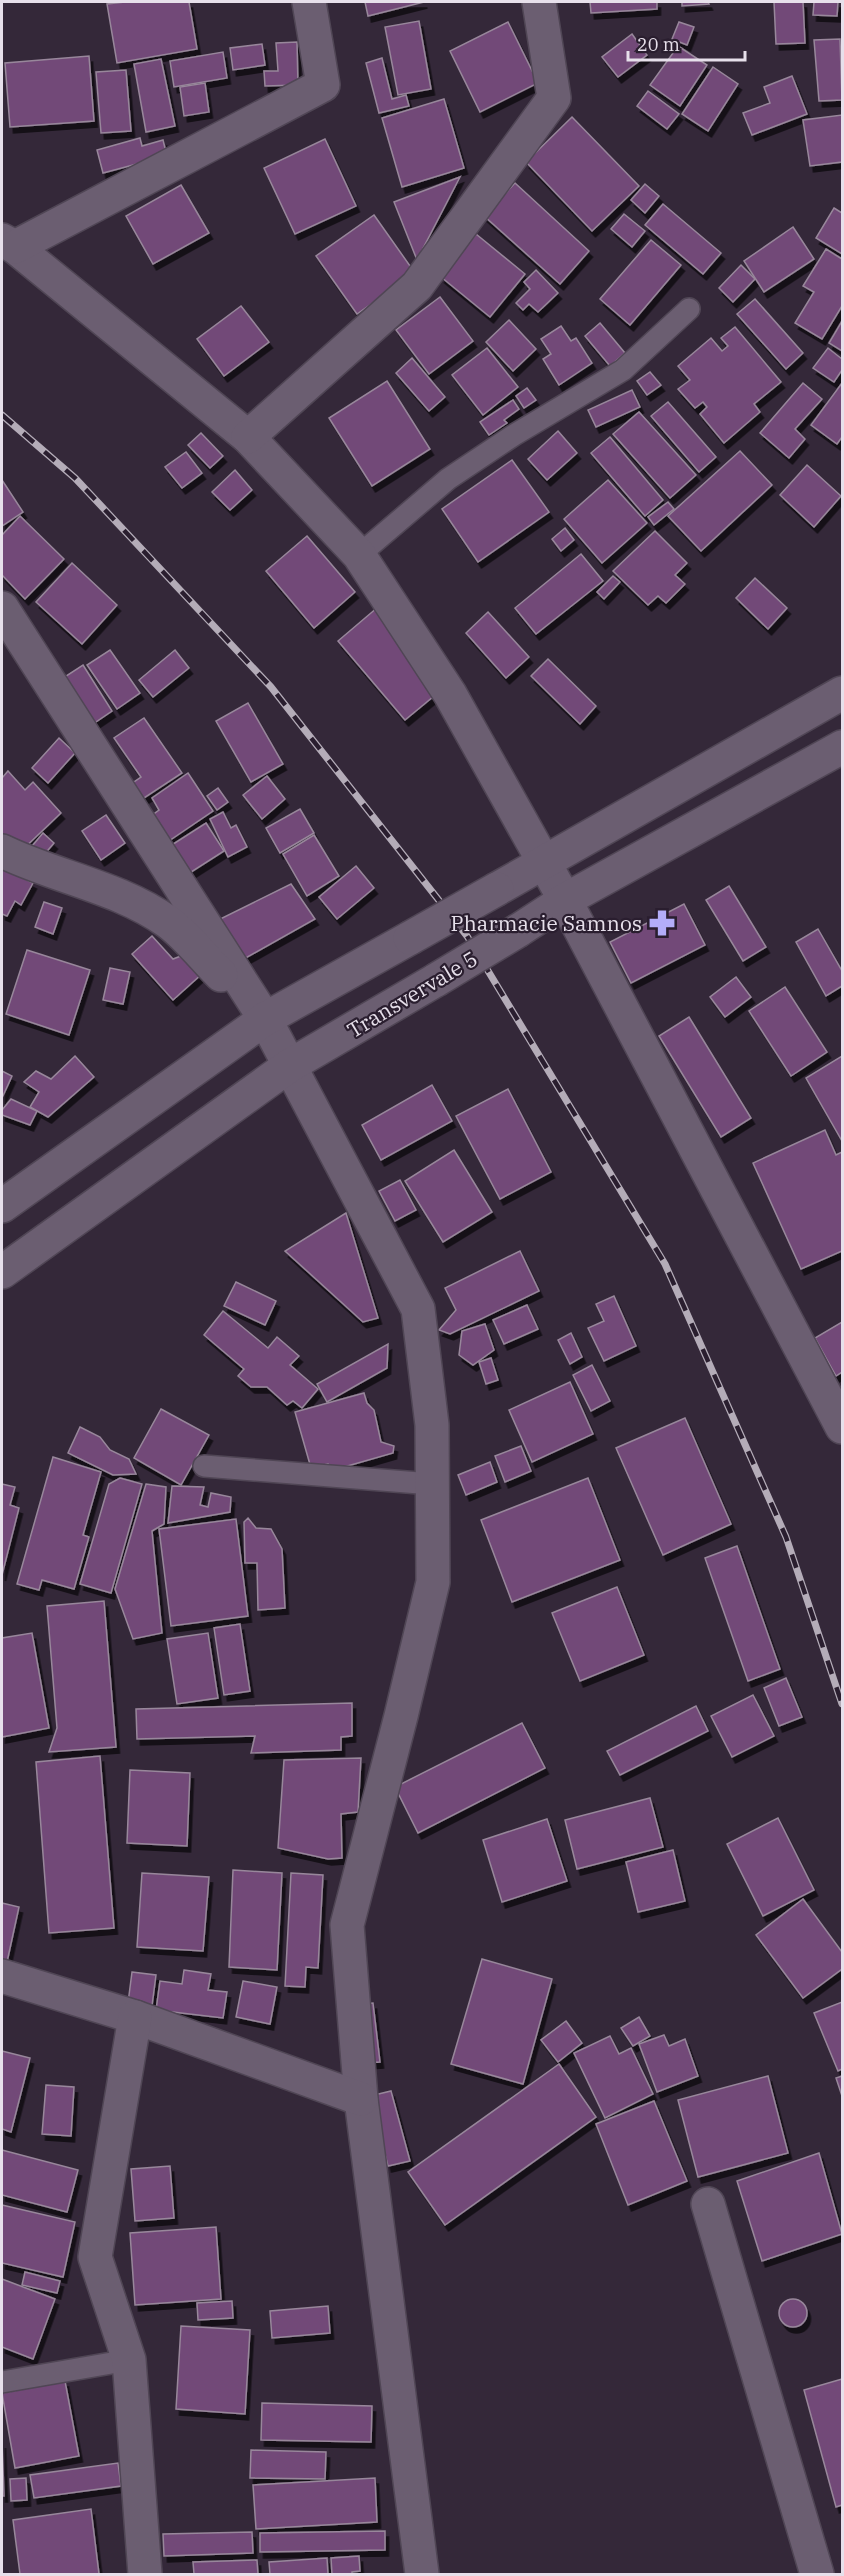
<svg xmlns="http://www.w3.org/2000/svg" width="844" height="2576" font-family="'IBM Plex Serif',serif">
	<style>
		.building { fill: #724a78; stroke: #98879b; stroke-width: 1.5; filter: url(#shadow) }
		.lines { fill: none; stroke-linecap: round; stroke-linejoin: round }
		.lane-casing { stroke: #504655; stroke-width: 24 }
		.street-casing { stroke: #504655; stroke-width: 36 }
		.secondary-casing { stroke: #504655; stroke-width: 36 }
		.lane { stroke: #6b5e71; stroke-width: 21 }
		.street { stroke: #6b5e71; stroke-width: 33 }
		.secondary { stroke: #6b5e71; stroke-width: 33 }
		.rail-casing { stroke: #b4acb8; stroke-width: 7 }
		.rail { stroke: #2a1e2f; stroke-width: 4.5; stroke-dasharray: 14; stroke-linecap: butt }
		.secondary-bridge-casing { stroke: #504655; stroke-width: 36; stroke-linecap: butt }
		.secondary-bridge { stroke: #6b5e71; stroke-width: 33 }
		.labels { text-anchor: middle; dominant-baseline: central; stroke-width: 4.5; stroke-linejoin: round; paint-order: stroke }
		.poi-label { font-size: 21px; fill: #e7e0eb; stroke: #2a1e2f; text-anchor: end }
		.street-label { font-size: 21px; fill: #e7e0eb; stroke: #2a1e2f }
	</style>
	<defs>
		<filter id="shadow"><feDropShadow dx="3.5" dy="6" stdDeviation="0" flood-color="#0009"/></filter>
	</defs>
	<rect width="100%" height="100%" fill="#342839"/>
	<g class="building">
		<path d="M125 2H189L197 49 117 63 107 4Z"/>
		<path d="M365 2H424L368 16Z"/>
		<path d="M590 2H657V9L591 13Z"/>
		<path d="M682 2H708L709 4 682 6Z"/>
		<path d="M774 2H803L805 43 776 44Z"/>
		<path d="M814 2H838L837 16 813 15Z"/>
		<path d="M419 21 431 89 398 95 385 27Z"/>
		<path d="M508 22 538 83 480 112 450 51Z"/>
		<path d="M679 22 694 27 687 45 672 39Z"/>
		<path d="M632 34 647 55 618 77 602 57Z"/>
		<path d="M840 39 842 100 819 101 814 40Z"/>
		<path d="M297 42 298 85 265 86 264 71H278L276 43Z"/>
		<path d="M262 44 265 65 233 70 230 48Z"/>
		<path d="M678 46 707 65 680 106 650 85Z"/>
		<path d="M223 52 227 78 174 87 170 61Z"/>
		<path d="M89 56 94 121 10 127 5 63Z"/>
		<path d="M382 58 392 99 406 95 409 106 379 113 366 63Z"/>
		<path d="M161 59 175 126 146 132 134 64Z"/>
		<path d="M713 67 738 84 708 131 682 114Z"/>
		<path d="M126 70 131 131 101 133 96 72Z"/>
		<path d="M792 76 807 114 752 135 743 113 770 103 764 87Z"/>
		<path d="M205 83 209 112 184 116 180 87Z"/>
		<path d="M648 91 679 114 667 129 637 106Z"/>
		<path d="M444 99 464 168 402 187 382 118Z"/>
		<path d="M842 115V162L810 166 803 120Z"/>
		<path d="M572 117 639 186 592 231 526 162Z"/>
		<path d="M140 138 142 146 163 140 167 156 103 173 97 150Z"/>
		<path d="M325 139 356 206 295 234 264 168Z"/>
		<path d="M460 177 417 260 394 202Z"/>
		<path d="M515 183 589 251 560 284 484 216Z"/>
		<path d="M645 184 659 196 645 213 631 200Z"/>
		<path d="M181 185 209 233 153 264 126 216Z"/>
		<path d="M663 204 721 253 703 274 645 225Z"/>
		<path d="M834 208 842 213V254L816 238Z"/>
		<path d="M624 214 645 231 632 247 611 229Z"/>
		<path d="M374 215 415 273 357 314 316 256Z"/>
		<path d="M793 227 814 259 764 292 744 261Z"/>
		<path d="M476 234 525 274 490 317 441 277Z"/>
		<path d="M651 240 681 265 630 325 600 299Z"/>
		<path d="M826 249 842 259V306L822 339 795 323 814 292 803 286Z"/>
		<path d="M741 265 755 279 733 302 719 288Z"/>
		<path d="M536 270 558 293 538 312 529 304 523 310 516 303 530 289 524 282Z"/>
		<path d="M440 297 473 341 429 374 396 330Z"/>
		<path d="M755 299 803 353 786 369 737 314Z"/>
		<path d="M241 306 269 342 224 376 197 339Z"/>
		<path d="M509 320 536 349 513 371 486 342Z"/>
		<path d="M842 321V351L829 343Z"/>
		<path d="M600 323 625 353 610 366 585 336Z"/>
		<path d="M561 326 571 341 576 338 592 363 559 385 543 359 551 354 541 339Z"/>
		<path d="M735 327 781 382 754 404 760 412 724 443 700 414 707 407 703 402 695 408 678 389 690 380 678 366 711 338 722 351 728 346 721 338Z"/>
		<path d="M487 348 518 387 483 415 452 375Z"/>
		<path d="M828 348 842 359V370L834 382 813 368Z"/>
		<path d="M412 358 445 397 429 411 396 373Z"/>
		<path d="M650 372 661 385 647 395 637 381Z"/>
		<path d="M387 381 430 449 372 486 329 418Z"/>
		<path d="M803 383 822 399 795 429 805 439 789 458 760 433Z"/>
		<path d="M842 383V437L837 444 811 425Z"/>
		<path d="M527 388 536 400 524 408 516 396Z"/>
		<path d="M632 390 640 407 596 427 588 410Z"/>
		<path d="M513 400 519 409 504 420 507 423 489 435 480 422Z"/>
		<path d="M668 402 716 457 699 472 651 416Z"/>
		<path d="M639 412 696 475 670 498 613 434Z"/>
		<path d="M558 431 577 453 547 480 528 459Z"/>
		<path d="M201 433 223 456 210 468 188 445Z"/>
		<path d="M610 437 663 500 645 516 591 453Z"/>
		<path d="M740 451 772 485 701 551 668 516Z"/>
		<path d="M186 452 202 473 182 488 165 467Z"/>
		<path d="M512 460 549 512 478 562 442 509Z"/>
		<path d="M807 465 841 496 814 527 780 495Z"/>
		<path d="M235 470 252 490 230 510 212 492Z"/>
		<path d="M2 480 23 512 2 526Z"/>
		<path d="M608 480 647 523 602 563 564 519Z"/>
		<path d="M668 502 674 509 654 525 648 517Z"/>
		<path d="M20 516 64 559 25 599 2 575V535Z"/>
		<path d="M565 528 574 540 561 551 552 539Z"/>
		<path d="M655 531 687 563 675 575 685 584 666 603 658 596 648 605 613 571Z"/>
		<path d="M307 536 355 592 314 628 266 571Z"/>
		<path d="M581 554 603 581 536 634 515 608Z"/>
		<path d="M72 563 117 605 82 644 36 602Z"/>
		<path d="M613 576 620 582 604 599 597 592Z"/>
		<path d="M755 578 787 608 768 629 736 598Z"/>
		<path d="M378 607 445 687 405 720 338 641Z"/>
		<path d="M488 612 529 657 506 678 466 633Z"/>
		<path d="M110 650 140 693 117 709 87 665Z"/>
		<path d="M175 650 189 668 153 697 139 680Z"/>
		<path d="M548 659 596 706 580 724 531 676Z"/>
		<path d="M83 665 112 711 90 726 60 680Z"/>
		<path d="M248 703 283 764 251 782 216 721Z"/>
		<path d="M144 718 182 773 141 800 131 784 141 777 114 738Z"/>
		<path d="M59 738 75 753 48 783 32 768Z"/>
		<path d="M8 771 25 790 33 782 61 813 17 855 2 838V778Z"/>
		<path d="M188 773 213 811 160 847 144 821 159 810 152 798Z"/>
		<path d="M267 776 285 799 262 819 243 795Z"/>
		<path d="M218 788 228 802 217 810 207 796Z"/>
		<path d="M300 809 314 833 280 853 266 828Z"/>
		<path d="M223 812 231 828 236 825 247 847 228 857 210 819Z"/>
		<path d="M106 815 125 843 101 860 82 831Z"/>
		<path d="M206 823 224 851 185 876 167 848Z"/>
		<path d="M43 833 54 843 38 862 27 852Z"/>
		<path d="M314 835 339 876 307 896 283 854Z"/>
		<path d="M356 866 374 888 337 919 319 897Z"/>
		<path d="M2 867 33 883 21 905 15 901 7 916 2 914Z"/>
		<path d="M291 884 315 919 233 965 208 925Z"/>
		<path d="M729 886 766 947 743 961 706 900Z"/>
		<path d="M44 902 62 908 53 934 35 927Z"/>
		<path d="M684 904 705 945 631 983 610 942Z"/>
		<path d="M818 929 842 971V986L826 996 796 942Z"/>
		<path d="M152 936 173 959 186 954 203 973 173 1000 132 954Z"/>
		<path d="M27 950 90 970 69 1035 6 1014Z"/>
		<path d="M110 968 130 972 123 1004 103 1000Z"/>
		<path d="M736 977 751 997 725 1017 710 997Z"/>
		<path d="M785 987 827 1052 791 1076 749 1011Z"/>
		<path d="M689 1017 751 1118 721 1137 659 1036Z"/>
		<path d="M75 1056 94 1077 48 1117 30 1107 39 1092 24 1082 36 1071 51 1079Z"/>
		<path d="M842 1056V1141L806 1078Z"/>
		<path d="M2 1071 12 1076 2 1098Z"/>
		<path d="M432 1085 452 1121 381 1160 362 1125Z"/>
		<path d="M508 1089 551 1172 500 1199 456 1116Z"/>
		<path d="M11 1099 37 1111 30 1125 2 1115V1110Z"/>
		<path d="M825 1130 836 1155 842 1152V1251L801 1269 753 1163Z"/>
		<path d="M454 1150 492 1212 443 1242 405 1181Z"/>
		<path d="M400 1180 416 1210 395 1221 379 1191Z"/>
		<path d="M346 1213 378 1318 363 1322 285 1251Z"/>
		<path d="M520 1251 539 1291 450 1334 439 1330 456 1310 445 1288Z"/>
		<path d="M236 1282 276 1301 265 1325 224 1306Z"/>
		<path d="M614 1296 636 1346 604 1361 588 1328 604 1321 596 1304Z"/>
		<path d="M527 1305 538 1329 504 1344 493 1320Z"/>
		<path d="M223 1311 268 1348 277 1337 299 1356 290 1365 318 1389 302 1408 293 1401 287 1405 267 1387H251L238 1376 244 1369 204 1335Z"/>
		<path d="M842 1322V1372L836 1376 815 1338Z"/>
		<path d="M485 1324 494 1350 473 1365 459 1355 462 1331Z"/>
		<path d="M571 1333 582 1357 570 1364 558 1340Z"/>
		<path d="M388 1344 387 1368 327 1402 317 1384Z"/>
		<path d="M491 1358 498 1380 486 1384 479 1362Z"/>
		<path d="M592 1365 610 1401 591 1411 573 1375Z"/>
		<path d="M570 1382 593 1434 532 1462 509 1410Z"/>
		<path d="M364 1393 367 1403 374 1410 381 1442 394 1446 393 1453 330 1471 328 1464 311 1468 295 1412Z"/>
		<path d="M161 1409 209 1435 181 1485 134 1458Z"/>
		<path d="M685 1418 731 1524 663 1555 616 1448Z"/>
		<path d="M80 1427 100 1437 110 1450 129 1459 136 1474 113 1475 68 1453Z"/>
		<path d="M521 1446 531 1471 505 1482 495 1456Z"/>
		<path d="M53 1457 101 1472 83 1535 89 1537 74 1589 42 1580 39 1590 17 1584Z"/>
		<path d="M490 1462 497 1482 466 1495 458 1475Z"/>
		<path d="M120 1478 142 1484 111 1593 80 1584 109 1484Z"/>
		<path d="M588 1478 620 1560 512 1602 481 1520Z"/>
		<path d="M2 1484 15 1487 10 1505 19 1508 2 1575Z"/>
		<path d="M146 1484 166 1487 164 1524 152 1531 162 1633 133 1639 115 1589Z"/>
		<path d="M172 1486 204 1487 200 1505 208 1507 211 1493 231 1497 230 1512 168 1523Z"/>
		<path d="M248 1518 256 1528 271 1529 282 1549 285 1608 258 1610 257 1563H245L244 1522Z"/>
		<path d="M236 1519 248 1616 171 1626 159 1529Z"/>
		<path d="M737 1546 780 1669 748 1681 705 1558Z"/>
		<path d="M617 1587 644 1655 580 1681 552 1613Z"/>
		<path d="M104 1601 116 1747 49 1752 57 1728 47 1606Z"/>
		<path d="M240 1624 250 1691 224 1695 214 1628Z"/>
		<path d="M32 1633 49 1728 2 1737V1638Z"/>
		<path d="M208 1633 218 1698 177 1704 167 1639Z"/>
		<path d="M786 1678 802 1717 779 1726 764 1688Z"/>
		<path d="M753 1695 774 1736 732 1757 711 1716Z"/>
		<path d="M352 1703V1736L341 1737V1750L251 1753 255 1736 137 1739 136 1709Z"/>
		<path d="M696 1706 708 1731 620 1775 607 1751Z"/>
		<path d="M522 1723 545 1768 418 1833 395 1787Z"/>
		<path d="M100 1756 114 1928 49 1933 36 1762Z"/>
		<path d="M361 1758 358 1812 341 1814 342 1858 328 1859 278 1848 284 1760Z"/>
		<path d="M130 1770 190 1773 187 1846 127 1843Z"/>
		<path d="M650 1798 663 1847 577 1869 565 1820Z"/>
		<path d="M778 1818 814 1890 763 1916 727 1844Z"/>
		<path d="M547 1819 567 1881 502 1902 483 1840Z"/>
		<path d="M673 1850 685 1901 638 1912 626 1862Z"/>
		<path d="M233 1870 282 1873 277 1970 229 1967Z"/>
		<path d="M142 1873 209 1877 203 1951 137 1947Z"/>
		<path d="M291 1873 323 1875 318 1968 306 1967 305 1987 285 1986Z"/>
		<path d="M803 1899 842 1952V1969L803 1998 756 1935Z"/>
		<path d="M2 1903 19 1907 7 1962 2 1961Z"/>
		<path d="M482 1959 552 1979 523 2084 451 2064Z"/>
		<path d="M184 1970 211 1974 208 1990 227 1992 223 2018 156 2010 160 1981 182 1984Z"/>
		<path d="M132 1972 156 1975 152 2006 128 2003Z"/>
		<path d="M243 1981 277 1987 270 2024 236 2017Z"/>
		<path d="M842 2002V2069L838 2071 814 2013Z"/>
		<path d="M373 2003 380 2062 366 2063 359 2004Z"/>
		<path d="M639 2017 650 2036 633 2046 621 2028Z"/>
		<path d="M566 2021 582 2043 558 2062 541 2040Z"/>
		<path d="M664 2035 669 2046 685 2039 698 2076 657 2092 639 2044Z"/>
		<path d="M610 2036 619 2054 631 2048 653 2094 605 2118 574 2053Z"/>
		<path d="M2 2051 30 2058 11 2132 2 2129Z"/>
		<path d="M559 2064 596 2117 445 2225 408 2172Z"/>
		<path d="M768 2076 788 2153 698 2177 678 2100Z"/>
		<path d="M842 2076V2096L836 2078Z"/>
		<path d="M46 2085 74 2087 71 2136 42 2134Z"/>
		<path d="M391 2091 410 2161 388 2166 370 2096Z"/>
		<path d="M654 2101 687 2181 628 2205 596 2124Z"/>
		<path d="M2 2150 78 2170 67 2212 2 2195Z"/>
		<path d="M819 2153 842 2234 762 2261 737 2181Z"/>
		<path d="M170 2166 174 2218 135 2221 131 2169Z"/>
		<path d="M2 2205 75 2222 63 2277 2 2263Z"/>
		<path d="M216 2227 221 2299 135 2305 130 2233Z"/>
		<path d="M25 2272 60 2281 57 2293 22 2285Z"/>
		<path d="M2 2279 55 2299 33 2359 2 2347Z"/>
		<circle cx="793" cy="2313" r="14"/>
		<path d="M232 2301 233 2318 198 2320 197 2303Z"/>
		<path d="M328 2306 330 2333 272 2338 270 2311Z"/>
		<path d="M181 2326 250 2330 245 2414 176 2409Z"/>
		<path d="M842 2379V2505L836 2507 804 2390Z"/>
		<path d="M65 2381 79 2456 15 2468 2 2393Z"/>
		<path d="M262 2403 372 2406 371 2442 261 2440Z"/>
		<path d="M2 2442 4 2496H2Z"/>
		<path d="M251 2450 326 2452 325 2479 250 2478Z"/>
		<path d="M118 2463 121 2486 34 2498 30 2475Z"/>
		<path d="M26 2478 27 2500 11 2501 10 2479Z"/>
		<path d="M375 2478 377 2522 256 2529 253 2485Z"/>
		<path d="M91 2509 99 2574H20L13 2520Z"/>
		<path d="M385 2531V2550L260 2552V2533Z"/>
		<path d="M252 2532 253 2553 164 2556 163 2534Z"/>
		<path d="M359 2556 360 2571 352 2572V2574H332L331 2558Z"/>
		<path d="M327 2558 328 2574H270L269 2562Z"/>
		<path d="M257 2560 258 2574H194L193 2562Z"/>
	</g>
	<g class="lines">
		<g class="lane-casing">
			<g id="lane">
				<path d="M359 555 448 479 514 435 623 370 689 309"/>
				<path d="M204 1466 432 1484"/>
				<path d="M2 2382 129 2360"/>
			</g>
		</g>
		<g class="street-casing">
			<g id="street">
				<path d="M2 240 15 247 248 437 359 555 450 694 565 900 842 1427"/>
				<path d="M15 247 323 85 309 2"/>
				<path d="M248 437 417 286 554 98 539 2"/>
				<path d="M2 608 265 1019 418 1309 432 1425 433 1582 401 1716 347 1925 361 2099 422 2574"/>
				<path d="M2 851C55 877 119 887 168 922 187 936 204 958 221 975"/>
				<path d="M2 1976 135 2017 361 2099"/>
				<path d="M135 2017 95 2257 129 2360 145 2574"/>
				<path d="M708 2204 817 2574"/>
			</g>
		</g>
		<g class="secondary-casing">
			<g id="secondary">
				<path d="M497 889 842 693"/>
				<path d="M519 930 565 900 842 747"/>
				<path d="M2 1206 265 1019 410 938"/>
				<path d="M2 1272 289 1066 436 980"/>
			</g>
		</g>
		<use href="#lane" class="lane"/>
		<use href="#street" class="street"/>
		<use href="#secondary" class="secondary"/>
		<g class="rail-casing">
			<path id="rail" d="M2 415 75 478 271 687 467 936 665 1264 786 1537 842 1704"/>
		</g>
		<use href="#rail" class="rail"/>
		<g class="secondary-bridge-casing">
			<g id="secondary-bridge">
				<path d="M410 938 497 889"/>
				<path d="M436 980 519 930"/>
			</g>
		</g>
		<use href="#secondary-bridge" class="secondary-bridge"/>
	</g>
	<defs>
		<g id="pharmacy-bare" transform="scale(2.07)"><path d="M-2-6h4v4h4v4h-4v4h-4v-4h-4v-4h4Z" fill="#b3adf9" stroke="#2a1e2f" stroke-width="2.5" paint-order="stroke"/></g>
	</defs>
	<g fill-rule="evenodd">
		<use href="#pharmacy-bare" x="662" y="923"/>
	</g>
	<g class="labels">
		<g class="poi-label">
			<text x="642" y="923">Pharmacie Samnos</text>
		</g>
		<g class="street-label">
			<text transform="translate(412 994) rotate(-31)">Transvervale 5</text>
		</g>
	</g>
	<rect width="844" height="2576" fill="none" stroke="#e7e0eb" stroke-width="6"/>
	<path d="M628 51v9h117v-9" fill="none" stroke="#e7e0eb" stroke-width="3"/>
	<text x="637" y="51" font-size="18" fill="#e7e0eb" stroke="#2a1e2f" stroke-width="4.5" paint-order="stroke">20 m</text>
</svg>
